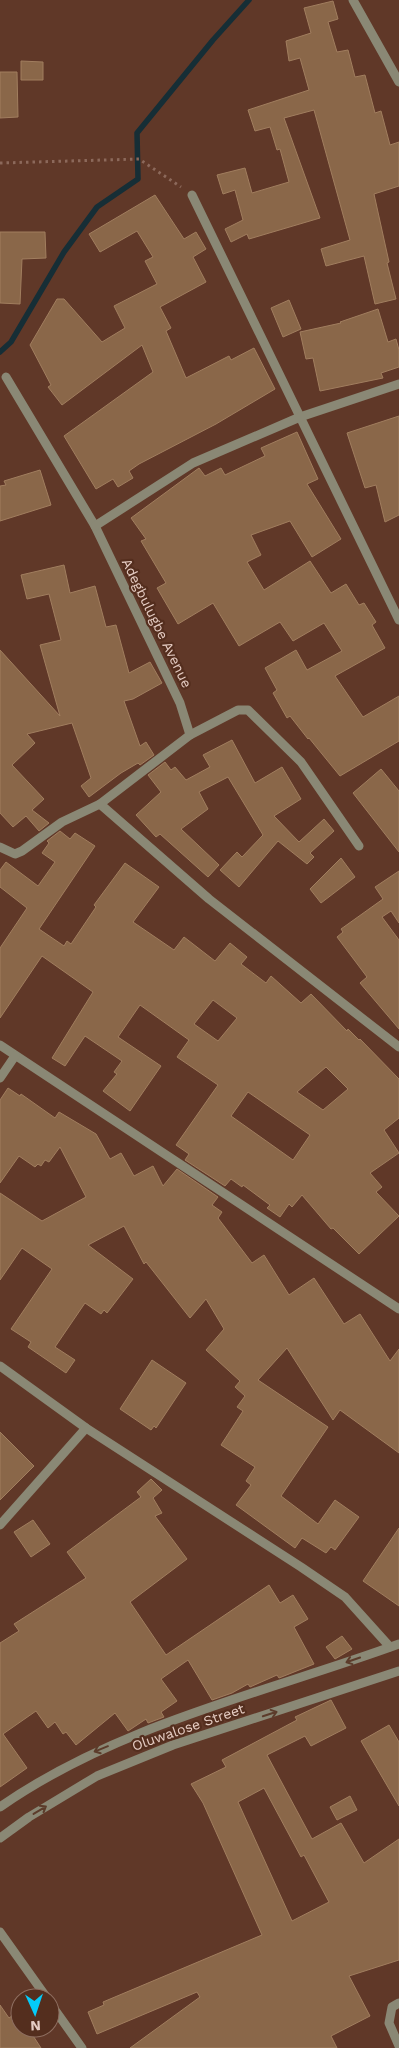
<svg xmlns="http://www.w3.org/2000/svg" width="399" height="2048" font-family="'Work Sans',sans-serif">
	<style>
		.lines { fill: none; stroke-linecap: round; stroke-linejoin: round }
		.stream { stroke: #162e36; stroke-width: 5.5 }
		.building { fill: #8a6749; stroke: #a17e5f; fill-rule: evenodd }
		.path { stroke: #8c695b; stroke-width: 3; stroke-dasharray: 2.5 4; stroke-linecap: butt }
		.minor { stroke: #8a8875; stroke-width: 9 }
		.oneway { stroke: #5c3c2b }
		.labels { text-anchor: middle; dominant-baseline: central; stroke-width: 4.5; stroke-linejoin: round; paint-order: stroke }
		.street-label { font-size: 14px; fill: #e6cdc4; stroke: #542e1e }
	</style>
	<rect width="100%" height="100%" fill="#603828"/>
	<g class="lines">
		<path class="stream" d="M0 352 11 342 64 252 97 207 138 179 137 133 213 40 249 0"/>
	</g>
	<g class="building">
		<path d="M333 1 338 19 328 22 337 52 348 50 355 77 365 75 375 113 381 111 390 145 399 142V186L374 194 389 262 387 263 396 299 375 304 364 256 326 266 321 249 350 240 314 110 284 118 320 218 249 239 247 234 231 242 225 229 243 220 235 190 223 194 217 175 245 168 252 193 289 182 280 149 277 150 270 127 255 131 248 110 309 90 300 58 289 61 286 41 311 33 304 8Z"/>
		<path d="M21 61 43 62V80H21Z"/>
		<path d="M0 72H17L18 117 0 118Z"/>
		<path d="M155 195 184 239 196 232 206 249 193 257 206 282 160 307 171 328 166 331 186 378 229 356 231 360 254 348 275 389 216 424 139 464 129 471 133 478 118 487 113 479 96 489 64 436 153 372 142 345 62 405 48 387 51 385 30 345 57 299H64L102 342 125 328 114 306 157 284 145 261 153 257 137 231 100 252 89 234Z"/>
		<path d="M0 232H45L46 258 22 259 20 304 0 303Z"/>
		<path d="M289 300 301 329 283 337 271 308Z"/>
		<path d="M378 309 388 342 396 339 399 350V367L381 373 383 378 320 391 313 358 306 359 300 332 341 323 340 322Z"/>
		<path d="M399 416V515L385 522 376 485 365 488 347 433Z"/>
		<path d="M297 432 318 479 307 484 341 539 312 557 290 521 251 535 261 555 247 562 264 590 310 561 331 593 346 584 359 605 364 603 376 622 372 625 385 648 335 676 363 717 399 696V741L340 776 309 738 308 739 290 716 287 718 273 693 277 690 265 668 296 650 307 670 342 651 324 623 293 641 280 622 239 646 213 603 178 624 157 588 166 583 141 541 146 539 131 518 199 468 205 476 221 468 225 475 265 456 261 448Z"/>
		<path d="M40 470 51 505 0 521V486L6 485 4 481Z"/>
		<path d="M64 565 70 593 95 586 106 627 116 625 129 673 150 662 162 683 133 699 124 701 140 746 146 742 154 755 140 765 138 763 121 773 89 797 81 786 91 778 72 723 27 734 35 743 12 765 44 799 32 810 49 823 39 831 26 816 13 827 0 813V650L60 716 40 645 61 640 49 594 27 599 21 575Z"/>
		<path d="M232 740 255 783 282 767 301 799 274 816 299 842 324 819 334 831 310 853 314 857 307 864 278 841 239 887 220 870 237 852 242 857 263 835 228 777 199 792 208 809 181 829 219 865 208 877 160 834 156 837 136 815 161 792 148 775 165 762 171 770 175 767 186 780 210 767 203 755Z"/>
		<path d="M381 769 399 791V852L353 793Z"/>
		<path d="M60 831 70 839 75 833 95 846 39 929 64 946 67 941 71 944 96 907 94 905 125 863 159 887 133 922 174 950 184 937 215 961 230 943 247 957 241 964 266 983 271 976 301 1003 311 994 347 1031 348 1029 359 1040 360 1039 399 1079V1118L384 1130 399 1153 370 1173 382 1187 376 1192 399 1216 359 1254 333 1228 331 1229 302 1195 292 1207 289 1204 280 1217 267 1208 270 1205 243 1185 242 1187 231 1179 225 1186 185 1160 189 1154 176 1145 218 1085 177 1057 189 1040 140 1005 118 1037 161 1066 130 1111 103 1091 117 1074 114 1072 122 1061 85 1036 65 1066 52 1058 93 992 42 956 0 1018V948L27 908 0 887V870L6 862 38 886 55 862 42 853 49 843 47 841ZM213 1000 237 1018 218 1041 194 1024ZM326 1067 348 1089 323 1110 297 1092ZM248 1092 310 1135 293 1160 231 1116Z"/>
		<path d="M341 858 355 877 321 903 310 889Z"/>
		<path d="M399 871V923L391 911 382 917 399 940V1029L360 983 367 977 337 937 343 932 341 929 383 899 375 887Z"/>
		<path d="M8 1088 20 1096 21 1094 55 1118 59 1112 96 1134 110 1159 121 1153 134 1176 153 1166 163 1186 177 1169 218 1197 212 1205 222 1212 218 1218 252 1263 264 1255 289 1295 314 1278 344 1324 360 1314 390 1361 399 1349V1453L340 1410 333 1420 287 1348 258 1380 328 1427 281 1496 318 1524 335 1500 359 1517 335 1550 331 1547 326 1553 302 1538 295 1548 236 1505 251 1485 246 1481 255 1467 221 1445 243 1411 237 1407 245 1396 235 1387 240 1381 206 1350 224 1329 206 1299 190 1318 146 1262 144 1264 124 1226 88 1245 133 1279 107 1313 104 1310 101 1314 85 1303 55 1347 75 1360 66 1373 28 1347 31 1342 11 1329 52 1269 22 1248 0 1280V1193L42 1221 86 1197 60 1147 49 1162 45 1160 41 1166 38 1164 35 1167 19 1156 0 1183V1100Z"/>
		<path d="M152 1360 186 1383 156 1428 154 1426 151 1430 120 1409Z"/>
		<path d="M0 1432 34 1466 0 1500Z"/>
		<path d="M151 1479 162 1490 153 1498 162 1513 155 1516 187 1559 130 1602 166 1655 269 1585 280 1603 293 1595 308 1619 294 1627 314 1664 279 1678 277 1675 250 1687 248 1684 232 1693 212 1700 188 1660 161 1679 177 1701 161 1712 164 1717 148 1723 146 1719 128 1731 115 1713 76 1745 66 1732 63 1734 55 1722 48 1728 36 1711 3 1734 27 1768 0 1787V1643L19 1631 14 1624 86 1578 67 1552 141 1497 137 1492Z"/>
		<path d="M33 1520 50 1544 31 1557 14 1532Z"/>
		<path d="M399 1528V1606L363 1581Z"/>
		<path d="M342 1636 352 1649 335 1659 326 1647Z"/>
		<path d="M331 1700 346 1728 311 1746 305 1736 267 1755 312 1839 341 1823 364 1863 399 1839V1960L349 1976 370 2016 331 2036 337 2048H130L200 1997 197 1992 97 2034 88 2012 104 2005 103 2002 262 1935 203 1803 191 1784 226 1767 222 1760 297 1720 295 1717ZM264 1788 301 1857 304 1855 329 1902 292 1921 238 1802Z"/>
		<path d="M389 1725 399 1742V1806L361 1741Z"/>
		<path d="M350 1796 357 1810 337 1820 330 1807Z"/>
		<path d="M0 2005 9 2018 20 2010V2028H28L41 2048H0Z"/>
	</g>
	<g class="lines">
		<path class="path" d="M0 163 139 159 181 187"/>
		<g class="minor">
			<path d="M353 0 399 82"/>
			<path d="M192 195 399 620"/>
			<path d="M6 377 95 526 180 703 190 735"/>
			<path d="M95 526 193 463 300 417 399 384"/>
			<path d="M100 804 209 899 399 1047"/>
			<path d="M0 847 15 854 22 851 62 822 100 804 190 735 238 710H248L301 762 359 846"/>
			<path d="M0 1045 399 1309"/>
			<path d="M0 1078 15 1056"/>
			<path d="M0 1366 86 1428 301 1567 345 1597 390 1647"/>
			<path d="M0 1525 86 1428"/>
			<path d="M0 1807C119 1724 265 1693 399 1644"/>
			<path d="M0 1838 29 1817 97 1776 173 1745 399 1671"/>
			<path d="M0 1932 47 1998"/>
			<path d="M50 2003 82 2048"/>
			<path d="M399 2003 392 2007 389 2023 399 2046"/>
		</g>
	</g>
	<defs><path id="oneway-shaft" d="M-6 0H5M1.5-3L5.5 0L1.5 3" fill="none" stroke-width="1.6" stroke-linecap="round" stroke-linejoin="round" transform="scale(1.25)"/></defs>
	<g class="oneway">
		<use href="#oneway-shaft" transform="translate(353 1660) rotate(161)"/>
		<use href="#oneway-shaft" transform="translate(270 1714) rotate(-18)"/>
		<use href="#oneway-shaft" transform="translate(101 1749) rotate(158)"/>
		<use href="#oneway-shaft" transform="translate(40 1810) rotate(-31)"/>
	</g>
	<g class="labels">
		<g class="street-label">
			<text transform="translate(157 623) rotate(64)">Adegbulugbe Avenue</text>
			<text transform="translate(188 1727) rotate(-19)">Oluwalose Street</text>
		</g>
	</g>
	<g transform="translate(35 2013) rotate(177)"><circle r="24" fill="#542e1e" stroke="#8e6e60"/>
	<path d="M0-4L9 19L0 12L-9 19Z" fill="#04cbf9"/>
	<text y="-8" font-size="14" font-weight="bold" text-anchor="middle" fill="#e6cdc4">N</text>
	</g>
</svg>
